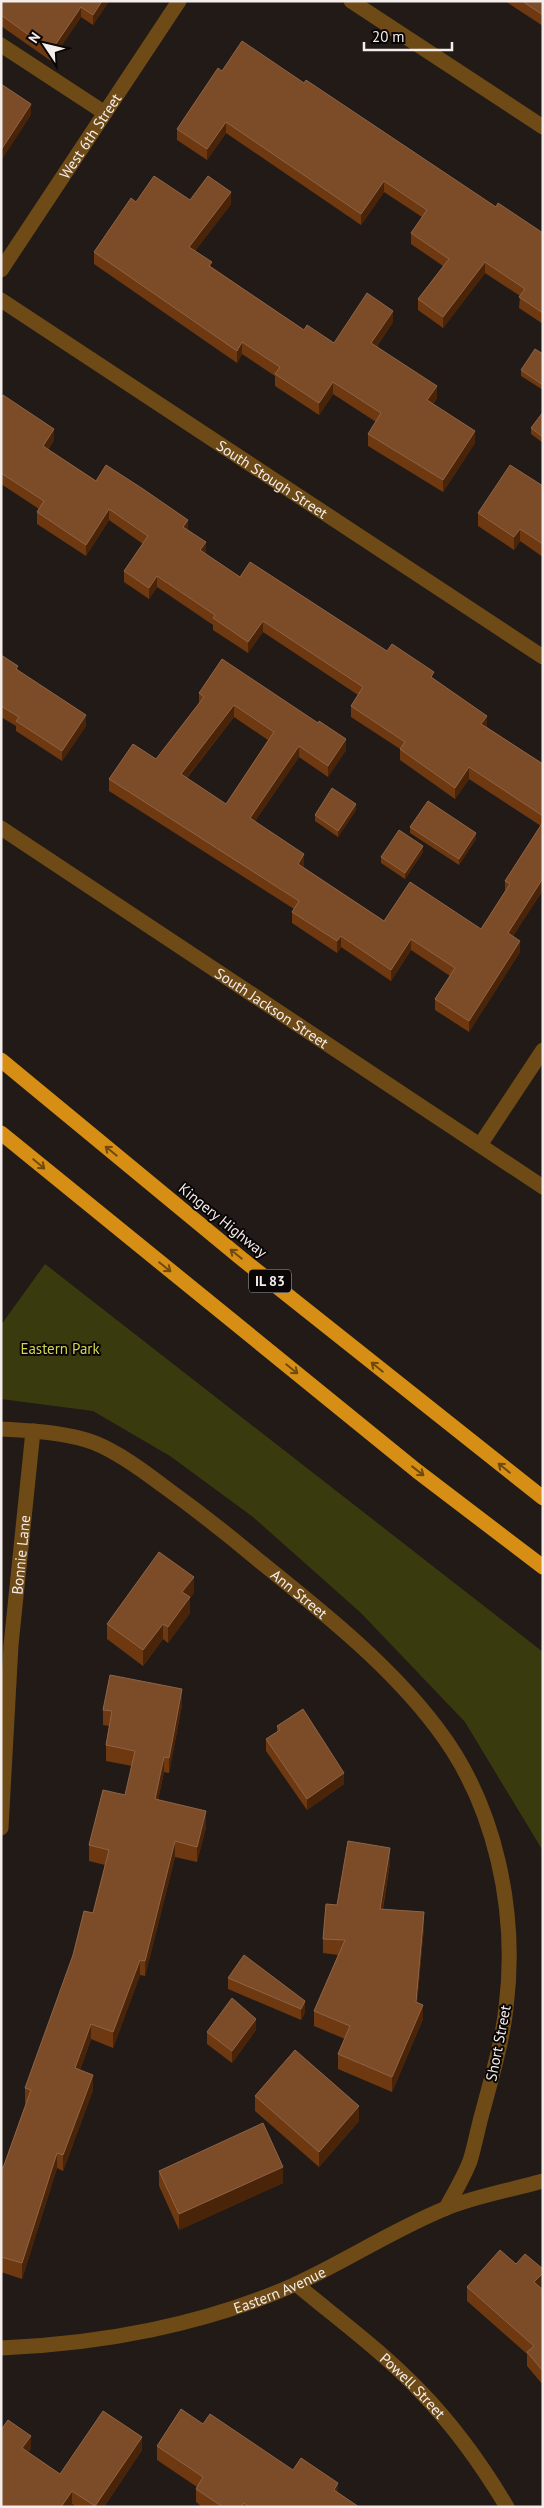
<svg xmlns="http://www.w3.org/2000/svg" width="544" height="2508" font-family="'PT Sans',sans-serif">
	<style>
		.green { fill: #393a0e }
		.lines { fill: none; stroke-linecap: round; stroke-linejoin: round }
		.minor { stroke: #6e4a16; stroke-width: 15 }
		.highway { stroke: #d68e14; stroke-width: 15 }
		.wall { fill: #6e3810; fill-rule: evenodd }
		.shaded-wall { fill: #4a2409 }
		.building { fill: #7c4b28; stroke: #8f6446; fill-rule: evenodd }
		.oneway { stroke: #704a0c }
		.labels { text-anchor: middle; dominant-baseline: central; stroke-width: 4; stroke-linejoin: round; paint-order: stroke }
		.shield { fill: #090605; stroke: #ada8a6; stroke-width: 1 }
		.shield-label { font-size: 14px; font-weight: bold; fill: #f3edeb }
		.street-label { font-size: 15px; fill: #f3edeb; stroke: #090605 }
		.park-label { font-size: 15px; fill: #d4d652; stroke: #090605 }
	</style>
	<rect width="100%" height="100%" fill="#221a16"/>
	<path class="green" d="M45 1264 543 1652V1851L465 1722 361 1613 253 1517 170 1456 93 1411 1 1399V1325Z"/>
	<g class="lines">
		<g class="minor">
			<path d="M351 1 543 127"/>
			<path d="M1 45 105 113"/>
			<path id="s1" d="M1 270 179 1"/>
			<path id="s2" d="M1 300 543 657"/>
			<path id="s3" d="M1 828 543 1187"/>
			<path d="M480 1145 543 1050"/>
			<path id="s4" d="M1 1429C32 1431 66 1432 95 1443 119 1453 141 1469 162 1485 194 1508 226 1533 257 1559 320 1610 388 1663 437 1728 496 1805 518 1912 506 2008 502 2043 492 2076 483 2110 478 2127 475 2145 470 2161 464 2177 454 2193 446 2208"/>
			<path id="s5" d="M1 1828 11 1645 33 1431"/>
			<path id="s6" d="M296 2284C338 2319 383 2352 420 2391 454 2426 482 2465 507 2507"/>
			<path id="s7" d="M1 2348C100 2344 205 2325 296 2284 346 2261 393 2230 444 2209 475 2196 511 2190 543 2181"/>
		</g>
		<g class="highway">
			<path d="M1 1060 242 1259 543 1498"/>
			<path d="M1 1133 417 1471 543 1567"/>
		</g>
	</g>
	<g class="wall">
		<path d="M1 1H109L93 25 81 17 51 61 1 26Z"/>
		<path d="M505 1H543V26Z"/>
		<path d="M222 71 304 83 496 207 543 233V324L519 308 520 296 485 273 443 328 418 310V299L443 266 411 244V233L422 217 384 192 361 225 226 133 207 160 177 140V129Z"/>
		<path d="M190 200 231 204 195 251 212 267 304 330 334 343 393 322 377 346 437 398 433 404 475 443 443 492 368 446V434L376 422 333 394 319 415 275 386V376L242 354 237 363 94 264V252L136 202Z"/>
		<path d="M543 354V390L521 376V370Z"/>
		<path d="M1 398 54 440 48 450 96 481 188 530 205 554 240 577 387 651 434 679 487 727 543 764V890L513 936 520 952 469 1032 435 1010V999L450 976 411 950 391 981 341 947 337 953 292 923V912L294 909 109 791V779L156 759 199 703V693L222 659 346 750 328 777 299 757 255 821 304 865 303 867 384 921 481 929 505 891V881L541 826 469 779 455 799 400 760V749L351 717V706L358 695 263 632 248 653 213 630V625L157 587 149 599 124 582V571L143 544 109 520 86 556 37 524V512L39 509 1 484ZM234 717 268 740 226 804 187 778Z"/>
		<path d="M543 412V443L531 434V428Z"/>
		<path d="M543 486V557L520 541 514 550 478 526V513Z"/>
		<path d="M1 655 18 670 86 726 62 761 16 731V726L1 717Z"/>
		<path d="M356 810 338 837 315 821V815Z"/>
		<path d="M410 827 476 839 459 865 410 833Z"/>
		<path d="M423 852 405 879 381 863V857Z"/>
		<path d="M194 1593 190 1598V1613L168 1643 163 1639 143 1666 107 1639V1624Z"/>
		<path d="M182 1705 169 1773 164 1772 158 1800 206 1827 197 1862 175 1857 145 1976 140 1975 113 2048 91 2039 80 2070 93 2090 63 2171 57 2168 22 2279 1 2272V2167L3 2168 26 2103H25V2088L93 1913 105 1865 89 1861V1845L125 1795 132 1766 106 1761V1745L109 1726 103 1725V1710Z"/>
		<path d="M277 1726 344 1784 307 1810 266 1751V1739L277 1732Z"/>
		<path d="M390 1863 383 1909 424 1927 417 2002 423 2019 392 2092 338 2069V2054L345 2039 314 2026V2011L338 1955 323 1953V1939L337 1905Z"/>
		<path d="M228 1978 305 2001V2012L301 2020 228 1989Z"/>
		<path d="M256 2030 232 2063 207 2044V2032Z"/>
		<path d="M255 2096 359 2121 319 2167 255 2111Z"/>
		<path d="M159 2171 283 2183 179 2230 159 2186Z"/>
		<path d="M516 2264 543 2287 541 2288 543 2290V2385L527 2366V2354L467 2301V2287Z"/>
		<path d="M203 2424 338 2493 359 2507H202L196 2502V2489L197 2487 157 2460V2446Z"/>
		<path d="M1 2430 31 2449 28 2452 60 2474 142 2450 104 2507H76L72 2504 70 2507H1Z"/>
	</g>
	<g class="shaded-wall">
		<path d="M102 1H109L93 25V15Z"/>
		<path d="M81 7V17L51 61V51Z"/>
		<path d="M31 104V115L1 161V150Z"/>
		<path d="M226 122V133L207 160V149Z"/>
		<path d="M384 181V192L361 225V214Z"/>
		<path d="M231 192V204L189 259V247Z"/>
		<path d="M485 262V273L443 328V317Z"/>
		<path d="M393 311V322L371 354V343Z"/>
		<path d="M242 342V354L237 363V351Z"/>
		<path d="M333 382V394L319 415V403Z"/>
		<path d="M437 386V398L427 412V400Z"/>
		<path d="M54 429V440L43 458V446Z"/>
		<path d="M475 431V443L443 492V480Z"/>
		<path d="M109 509V520L86 556V545Z"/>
		<path d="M188 520V531L183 527Z"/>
		<path d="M520 529V541L514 550V537Z"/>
		<path d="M206 542V553L200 561V550Z"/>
		<path d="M157 576V587L149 599V588Z"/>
		<path d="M263 621V632L248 653V642Z"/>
		<path d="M234 705V717L181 785V774Z"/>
		<path d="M86 715V726L62 761V751Z"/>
		<path d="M487 716V727L481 735V724Z"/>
		<path d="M346 739V750L328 777V766Z"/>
		<path d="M299 746V757L250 829V818Z"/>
		<path d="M469 767V779L455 799V788Z"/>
		<path d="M356 804V810L338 837V831Z"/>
		<path d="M476 833V839L459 865V859Z"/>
		<path d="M423 846V852L405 879V873Z"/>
		<path d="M304 854V865L298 875V864Z"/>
		<path d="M543 878V890L508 944V933Z"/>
		<path d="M341 936V947L337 953V941Z"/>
		<path d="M411 939V950L391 981V970Z"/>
		<path d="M520 941V952L469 1032V1021Z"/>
		<path d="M194 1577V1593L190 1598V1613L168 1643V1627L182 1592Z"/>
		<path d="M163 1624V1639L143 1666V1650Z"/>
		<path d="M182 1689V1705L169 1773V1758Z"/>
		<path d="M164 1757V1772L155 1814V1799Z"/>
		<path d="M344 1773V1784L307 1810V1799Z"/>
		<path d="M206 1811V1827L197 1862V1847Z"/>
		<path d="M175 1841V1857L145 1976V1961Z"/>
		<path d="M390 1848V1863L380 1923V1909Z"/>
		<path d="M424 1912V1927L416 2016V2002Z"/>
		<path d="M140 1960V1975L113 2048V2032Z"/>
		<path d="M305 2001V2012L301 2020V2009Z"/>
		<path d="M423 2005V2019L392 2092V2077Z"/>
		<path d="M256 2019V2030L232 2063V2051Z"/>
		<path d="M91 2024V2039L75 2084V2068Z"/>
		<path d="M93 2075V2090L63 2171V2155Z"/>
		<path d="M359 2106V2121L319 2167V2152Z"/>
		<path d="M57 2153V2168L22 2279V2263Z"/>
		<path d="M283 2167V2183L179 2230V2214Z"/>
		<path d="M543 2273V2287L534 2296V2282Z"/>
		<path d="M31 2436V2449L22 2461V2448Z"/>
		<path d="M142 2437V2450L104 2507H95Z"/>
		<path d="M338 2483V2497L334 2490Z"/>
		<path d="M72 2491V2504L70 2507H61Z"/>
	</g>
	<g class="building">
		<path d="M1 1H102L93 15 81 7 51 51 1 15Z"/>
		<path d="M522 1H543V15Z"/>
		<path d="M242 41 304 83 306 80 496 207 498 203 543 233V313L519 297 525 289 485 262 443 317 418 299 449 259 411 233 427 210 384 181 361 214 226 122 207 149 177 129 218 68 222 71Z"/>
		<path d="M1 84 31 104 1 150Z"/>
		<path d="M154 176 190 200 208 176 231 192 189 247 212 262 209 266 304 330 307 325 334 343 367 293 393 311 371 343 437 386 427 400 475 431 443 480 368 434 381 413 333 382 319 403 275 374 280 367 242 342 237 351 94 252 131 198 136 202Z"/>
		<path d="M535 349 543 354V385L521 370Z"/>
		<path d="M3 395 54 429 43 446 96 481 106 465 143 489 188 520 183 527 206 542 200 550 240 577 250 562 387 651 392 644 434 672 431 677 487 716 481 724 543 764V816L469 767 455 788 400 749 405 742 351 706 363 687 263 621 248 642 213 618 215 615 157 576 149 588 124 571 148 536 109 509 86 545 37 512 44 501 1 473V398Z"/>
		<path d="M543 412V437L531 428Z"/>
		<path d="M510 465 543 486V544L520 529 514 537 478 513Z"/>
		<path d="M1 655 18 666 16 669 86 715 62 751 16 721 19 717 1 706Z"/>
		<path d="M222 659 318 723 319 721 346 739 328 766 299 746 250 818 304 854 298 864 384 921 410 882 481 929 510 884 505 881 543 822V878L508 933 520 941 469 1021 435 999 455 968 411 939 391 970 341 936 337 941 292 912 299 901 109 779 133 744 156 759 204 697 199 693ZM234 705 274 732 226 804 181 774Z"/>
		<path d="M332 788 356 804 338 831 315 815Z"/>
		<path d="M428 801 476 833 459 859 410 827Z"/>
		<path d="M399 830 423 846 405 873 381 857Z"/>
		<path d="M159 1552 194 1577 182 1592 190 1597 168 1627 163 1624 143 1650 107 1624Z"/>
		<path d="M110 1675 182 1689 169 1758 164 1757 155 1799 206 1811 197 1847 175 1841 145 1961 140 1960 113 2032 91 2024 75 2068 93 2075 63 2155 57 2153 22 2263 1 2257V2167L3 2168 31 2090 25 2088 73 1955 84 1911 93 1913 109 1850 89 1845 103 1790 125 1795 135 1751 106 1745 112 1711 103 1710Z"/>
		<path d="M303 1709 344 1773 307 1799 266 1739 280 1730 277 1726Z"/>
		<path d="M348 1841 390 1848 380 1909 424 1912 416 2002 423 2005 392 2077 338 2054 350 2026 314 2011 345 1940 323 1939 326 1904 337 1905Z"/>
		<path d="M244 1955 305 2001 301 2009 228 1978Z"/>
		<path d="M232 1998 256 2019 232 2051 207 2032Z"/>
		<path d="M295 2050 359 2106 319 2152 255 2096Z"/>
		<path d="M263 2123 283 2167 179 2214 159 2171Z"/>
		<path d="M500 2250 516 2264 525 2254 543 2269V2273L534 2282 543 2290V2371L527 2352 534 2346 467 2287Z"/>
		<path d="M181 2409 203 2424 210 2414 293 2470 301 2458 338 2483 334 2490 359 2507H249L244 2503 241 2507H223L196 2489 203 2477 157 2446Z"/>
		<path d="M103 2411 142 2437 95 2506 72 2491 61 2507H1V2430L8 2420 31 2436 22 2448 60 2474Z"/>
	</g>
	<defs><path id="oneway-shaft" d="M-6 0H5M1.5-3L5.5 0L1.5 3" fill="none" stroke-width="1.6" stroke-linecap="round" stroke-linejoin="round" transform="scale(1.25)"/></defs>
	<g class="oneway">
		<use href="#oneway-shaft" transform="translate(111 1151) rotate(-141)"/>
		<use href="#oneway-shaft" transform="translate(39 1164) rotate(40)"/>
		<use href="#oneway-shaft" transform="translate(236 1254) rotate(-141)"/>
		<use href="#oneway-shaft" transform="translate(165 1267) rotate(39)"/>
		<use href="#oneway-shaft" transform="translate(377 1367) rotate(-141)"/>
		<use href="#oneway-shaft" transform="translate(292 1369) rotate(39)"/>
		<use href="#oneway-shaft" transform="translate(504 1468) rotate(-141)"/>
		<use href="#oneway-shaft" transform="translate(418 1471) rotate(38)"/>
	</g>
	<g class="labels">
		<rect class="shield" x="249" y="1269.5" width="42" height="23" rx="4"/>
		<g class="shield-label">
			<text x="270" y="1281">IL 83</text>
		</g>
		<g class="street-label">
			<text stroke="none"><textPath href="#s1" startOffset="161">West 6th Street</textPath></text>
			<text stroke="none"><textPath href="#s2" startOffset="325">South Stough Street</textPath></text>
			<text stroke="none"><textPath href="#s3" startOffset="325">South Jackson Street</textPath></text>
			<text transform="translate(223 1220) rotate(39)">Kingery Highway</text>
			<text stroke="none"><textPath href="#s5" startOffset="274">Bonnie Lane</textPath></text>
			<text stroke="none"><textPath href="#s4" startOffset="350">Ann Street</textPath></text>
			<text transform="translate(498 2043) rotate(-79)">Short Street</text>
			<text stroke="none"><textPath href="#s7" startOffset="286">Eastern Avenue</textPath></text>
			<text stroke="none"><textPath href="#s6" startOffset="155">Powell Street</textPath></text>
		</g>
		<g class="park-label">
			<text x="60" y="1348">Eastern Park</text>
		</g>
	</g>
	<rect width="544" height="2508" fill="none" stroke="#f3edeb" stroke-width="5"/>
	<g transform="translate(45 45) rotate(305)" stroke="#090605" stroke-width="4" paint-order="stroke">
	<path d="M0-4L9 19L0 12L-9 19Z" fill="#f3edeb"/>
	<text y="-8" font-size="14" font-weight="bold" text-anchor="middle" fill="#f3edeb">N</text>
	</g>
	<path d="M364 42v8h88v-8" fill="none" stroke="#f3edeb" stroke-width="2.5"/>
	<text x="372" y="42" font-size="15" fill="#f3edeb" stroke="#090605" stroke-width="4" paint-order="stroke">20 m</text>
</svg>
